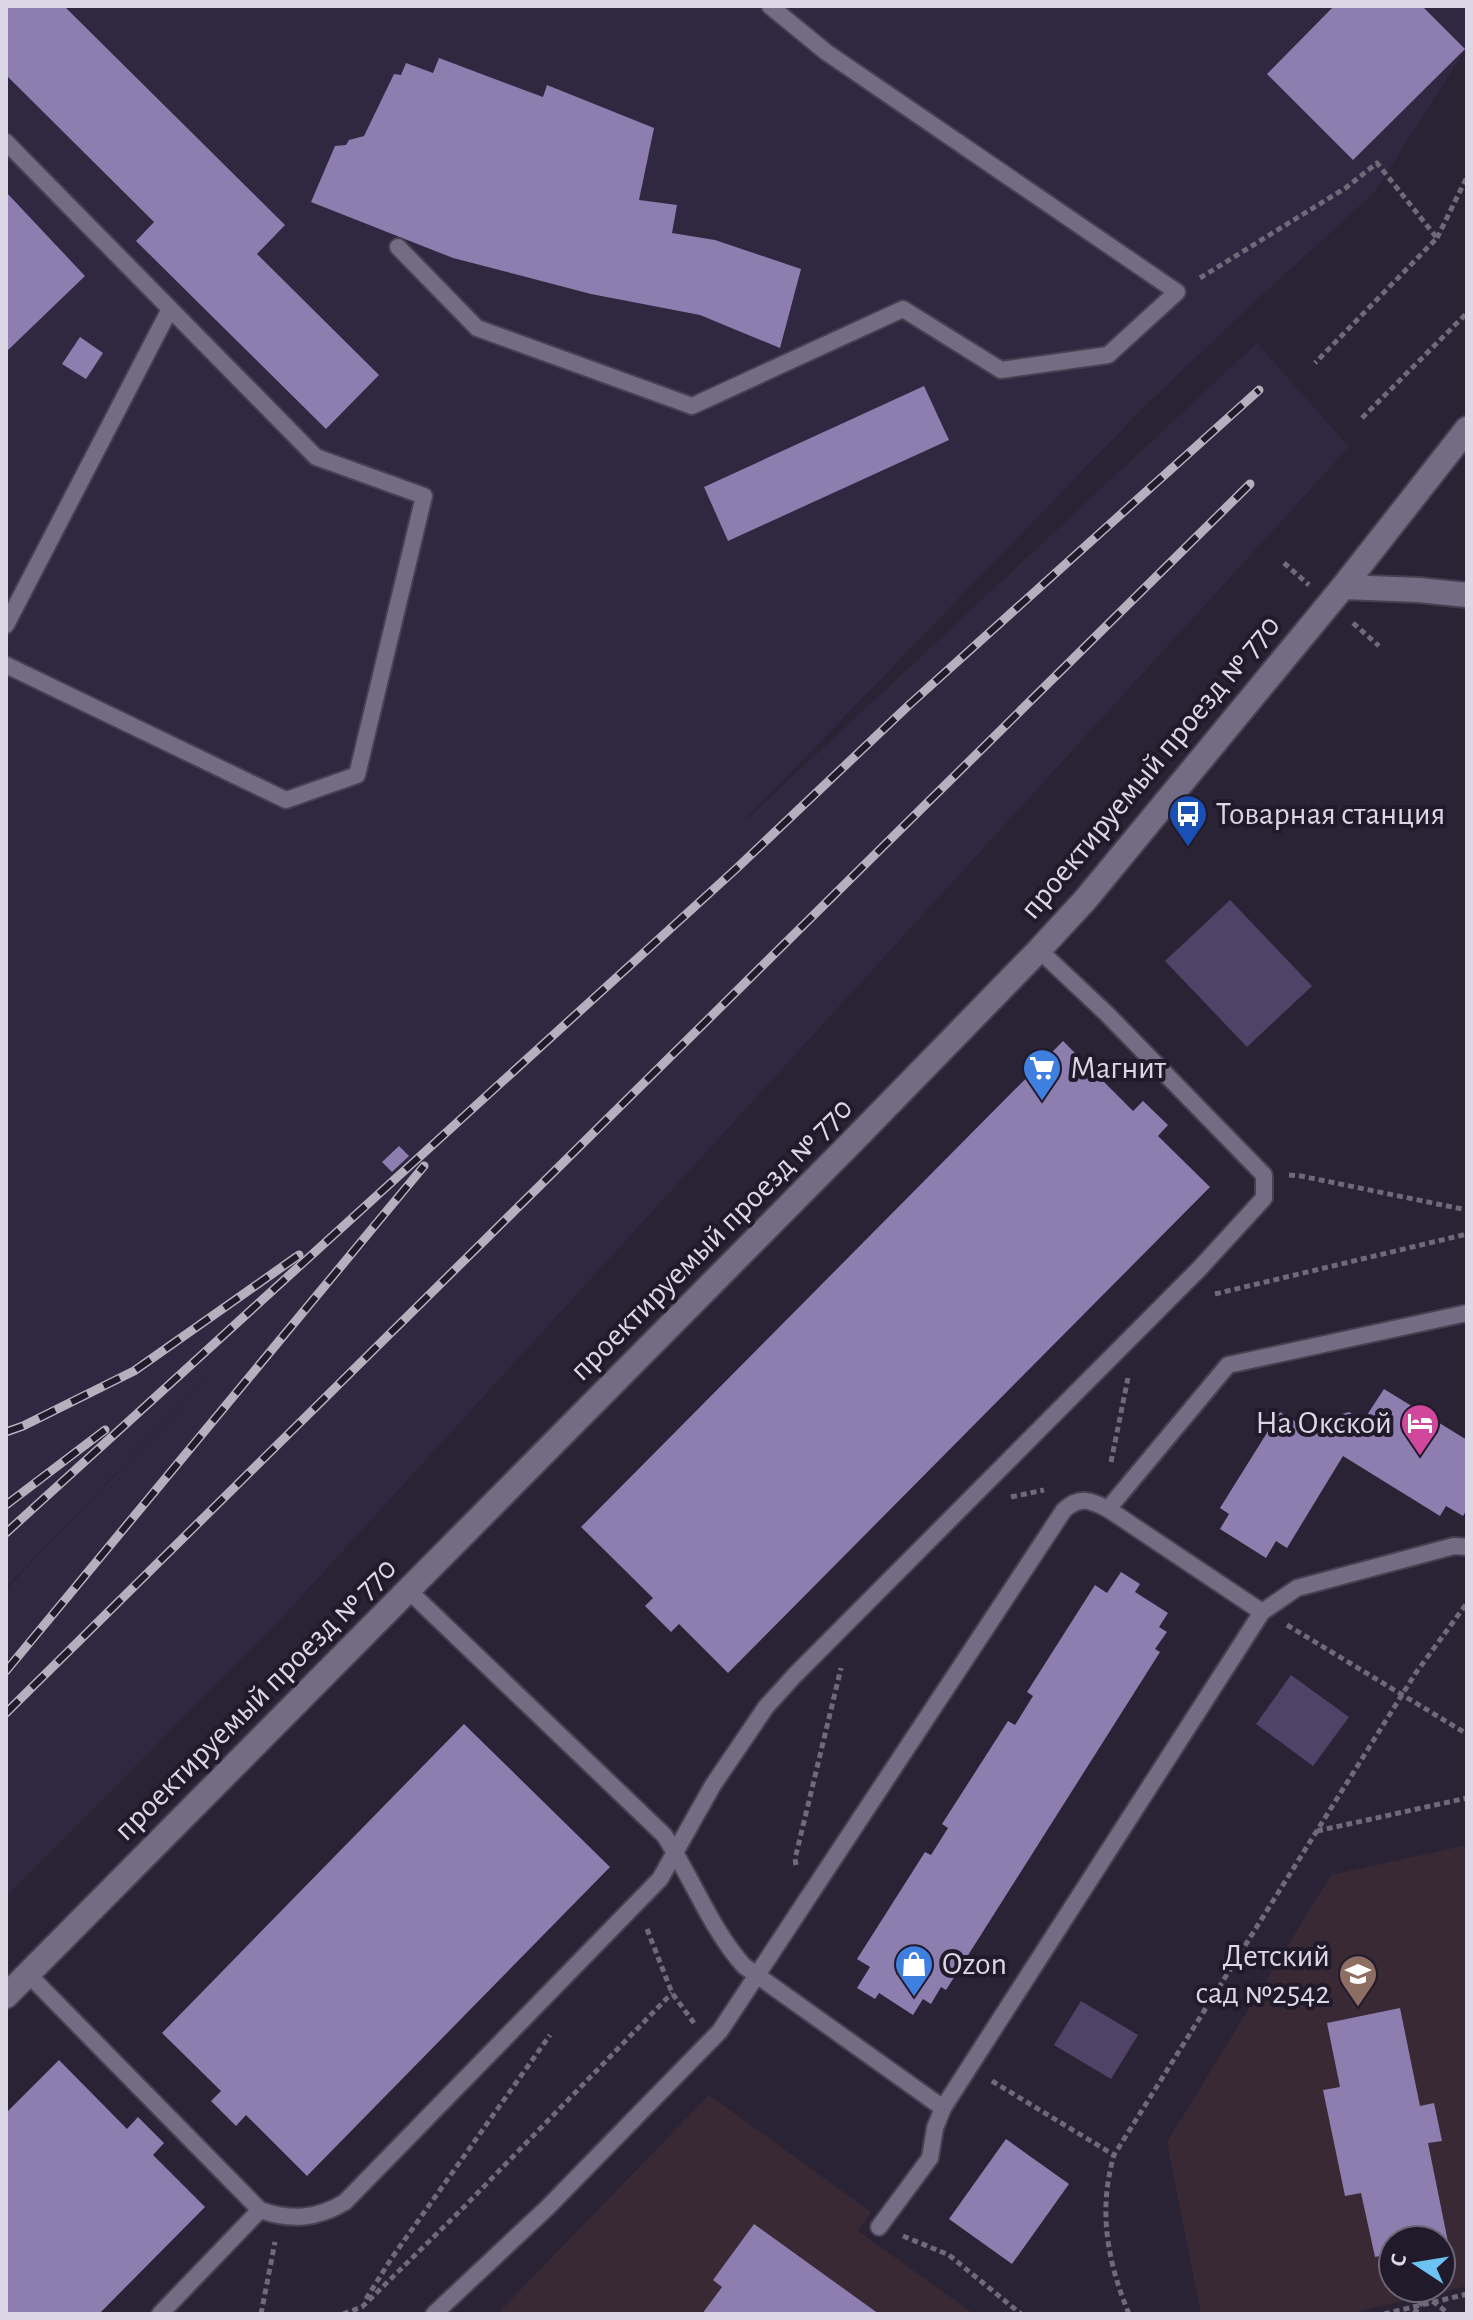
<svg xmlns="http://www.w3.org/2000/svg" width="1473" height="2320" font-family="'Alegreya Sans',sans-serif">
	<style>
		.built { fill: #302740 }
		.education { fill: #382934; fill-rule: evenodd }
		.green { fill: #514367 }
		.building { fill: #8e7daf }
		.lines { fill: none; stroke-linecap: round; stroke-linejoin: round }
		.service-casing { stroke: #464151; stroke-width: 20 }
		.tertiary-casing { stroke: #464151; stroke-width: 28 }
		.path { stroke: #6f6979; stroke-width: 5; stroke-dasharray: 6 4; stroke-linecap: butt }
		.service { stroke: #746c82; stroke-width: 16 }
		.tertiary { stroke: #746c82; stroke-width: 24 }
		.rail-casing { stroke: #b4b0be; stroke-width: 9 }
		.rail { stroke: #201a2b; stroke-width: 6; stroke-dasharray: 18; stroke-linecap: butt }
		.labels { text-anchor: middle; dominant-baseline: central; stroke-width: 8; stroke-linejoin: round; paint-order: stroke }
		.street-label { font-size: 32px; fill: #dbd7e4; stroke: #201a2b }
		.poi-label { font-size: 32px; fill: #dbd7e4; stroke: #201a2b; text-anchor: start }
	</style>
	<rect width="100%" height="100%" fill="#2a2335"/>
	<path class="built" d="M6 6H1467V47L1374 193 1250 306 1145 406 736 829 1257 343 1349 447 278 1622 6 1897V1589L242 1343 6 1587Z"/>
	<g class="education">
		<path d="M1467 1845V2286L1347 2314H1201L1167 2142 1331 1875ZM1393 2240H1441V2288H1393Z"/>
		<path d="M709 2095 871 2212 858 2231 974 2314H497Z"/>
	</g>
	<g class="green">
		<path d="M1230 900 1312 986 1247 1047 1165 961Z"/>
		<path d="M1291 1675 1349 1717 1313 1766 1256 1724Z"/>
		<path d="M1081 2001 1138 2035 1111 2079 1054 2045Z"/>
	</g>
	<g class="building">
		<path d="M6 6H64L285 225 257 254 379 375 326 429 136 241 154 222 6 75Z"/>
		<path d="M1334 6H1422L1465 49 1353 160 1267 74Z"/>
		<path d="M439 58 543 97 547 85 654 128 639 200 677 205 672 233 715 240 801 269 780 348 700 315 591 294 453 258 311 202 335 146 346 145 349 140 364 136 394 74 401 75 406 63 433 73Z"/>
		<path d="M6 192 85 276 6 352Z"/>
		<path d="M80 337 103 353 86 379 62 364Z"/>
		<path d="M924 386 949 440 728 541 704 487Z"/>
		<path d="M1063 1041 1133 1111 1143 1101 1168 1125 1158 1136 1210 1187 728 1673 679 1624 671 1632 645 1606 653 1598 581 1527Z"/>
		<path d="M399 1146 409 1156 392 1172 382 1162Z"/>
		<path d="M1384 1389 1467 1440V1509L1463 1516 1446 1506 1440 1516 1343 1456 1287 1548 1276 1541 1266 1558 1220 1529 1229 1514 1220 1508 1280 1412 1314 1433 1322 1420 1349 1412 1363 1421Z"/>
		<path d="M1121 1572 1140 1584 1135 1592 1168 1613 1159 1627 1167 1632 1155 1649 1160 1652 946 1990 941 1987 931 2004 923 1999 913 2015 879 1993 875 1999 857 1988 870 1967 857 1959 925 1852 931 1855 948 1828 942 1824 1008 1721 1015 1725 1033 1696 1027 1692 1095 1585 1107 1593Z"/>
		<path d="M464 1724 610 1867 307 2176 246 2115 236 2126 211 2101 221 2091 162 2033Z"/>
		<path d="M1400 2008 1420 2106 1434 2103 1442 2141 1428 2143 1448 2242 1441 2244V2240H1393V2253L1375 2257 1361 2193 1345 2196 1323 2090 1340 2087 1327 2023Z"/>
		<path d="M59 2060 127 2129 138 2117 164 2143 153 2155 205 2207 99 2314H6V2113Z"/>
		<path d="M1006 2139 1069 2184 1012 2264 949 2219Z"/>
		<path d="M754 2224 879 2314H702L722 2287 713 2280Z"/>
	</g>
	<g class="lines">
		<g class="service-casing">
			<g id="service">
				<path d="M6 142 316 457 424 496 357 775 286 800 6 665"/>
				<path d="M398 247 477 328 692 406 903 309 1001 370 1108 355 1177 292 826 52 770 6"/>
				<path d="M6 625 170 309"/>
				<path d="M1108 1509 1228 1365 1467 1313"/>
				<path d="M408 1590 664 1835C692 1877 710 1928 744 1966L943 2108"/>
				<path d="M28 1974 260 2210"/>
				<path d="M879 2227 930 2158 935 2128 943 2108 1262 1612 1297 1588 1454 1546 1467 1547"/>
				<path d="M160 2314 260 2210C291 2221 317 2219 345 2202L660 1879 713 1785 766 1707 795 1675 1200 1268 1264 1198V1175L1106 1013 1039 950"/>
				<path d="M434 2314 547 2208 720 2031 1064 1510C1080 1496 1090 1500 1108 1509L1262 1612"/>
			</g>
		</g>
		<g class="tertiary-casing">
			<g id="tertiary">
				<path d="M1343 587 1419 590 1467 595"/>
				<path d="M6 1996 853 1141 1039 950 1086 899 1343 587 1467 429"/>
			</g>
		</g>
		<g class="path">
			<path d="M1437 238 1467 177"/>
			<path d="M1200 278 1347 187 1377 163 1437 238 1315 363"/>
			<path d="M1362 418 1467 313"/>
			<path d="M1284 563 1309 585"/>
			<path d="M1353 623 1379 646"/>
			<path d="M1289 1175 1301 1176 1467 1210"/>
			<path d="M1215 1294 1467 1234"/>
			<path d="M1111 1462 1128 1378"/>
			<path d="M1011 1497 1044 1490"/>
			<path d="M1287 1625 1467 1734"/>
			<path d="M1317 1831 1467 1798"/>
			<path d="M796 1865 795 1859 841 1668"/>
			<path d="M647 1929 672 1993 694 2023"/>
			<path d="M992 2081 1114 2155"/>
			<path d="M903 2236 949 2255 1021 2314"/>
			<path d="M366 2299 391 2259 550 2035"/>
			<path d="M261 2314 275 2242"/>
			<path d="M343 2314 362 2307 462 2209 672 1993"/>
			<path d="M1129 2314C1107 2261 1098 2210 1114 2155L1415 1674 1467 1603"/>
			<path d="M1384 2314 1467 2294"/>
			<path d="M1414 2314 1426 2296 1449 2314"/>
		</g>
		<use href="#service" class="service"/>
		<use href="#tertiary" class="tertiary"/>
		<g class="rail-casing">
			<g id="rail">
				<path d="M6 1432 23 1426 134 1371 299 1255"/>
				<path d="M6 1505 105 1430"/>
				<path d="M6 1533 737 868 909 705 1259 390"/>
				<path d="M6 1671 424 1166"/>
				<path d="M6 1713 1250 484"/>
			</g>
		</g>
		<use href="#rail" class="rail"/>
	</g>
	<defs>
		<g id="bus-pin" transform="scale(2)"><path d="M0 17L-7.5 6A9.5 9.5 0 1 1 7.5 6Z" fill="#1a4fb4" stroke="#201a2b"/><path d="M-5-6H5V4H4V6H2V4H-2V6H-4V4H-5ZM-3.5-4V0h7V-4ZM-3.5 1.2v1.5H-2V1.2ZM2 1.2v1.5H3.5V1.2Z" fill="#fff"/></g>
		<g id="supermarket-pin" transform="scale(2)"><path d="M0 17L-7.5 6A9.5 9.5 0 1 1 7.5 6Z" fill="#3f7fe0" stroke="#201a2b"/><path d="M-6-5.5h2.5l.6 2H6L4.5 2H-2.5L-4.4-4H-6ZM-1.5 3.2a1.3 1.3 0 1 0 .1 0ZM3 3.2a1.3 1.3 0 1 0 .1 0Z" fill="#fff"/></g>
		<g id="hotel-pin" transform="scale(2)"><path d="M0 17L-7.5 6A9.5 9.5 0 1 1 7.5 6Z" fill="#d1479c" stroke="#201a2b"/><path d="M-6-4.5h1.5V1H6V5H4.5V3h-9V5H-6ZM-4 0a1.8 1.8 0 1 1 3.6 0ZM.5 0V-2.5h3Q6-2.5 6 0Z" fill="#fff"/></g>
		<g id="shop-pin" transform="scale(2)"><path d="M0 17L-7.5 6A9.5 9.5 0 1 1 7.5 6Z" fill="#3f7fe0" stroke="#201a2b"/><path d="M-5-2.5h2.3a2.7 3.5 0 0 1 5.4 0H5L5.5 6h-11ZM-1.5-2.5h3a1.5 2.3 0 0 0-3 0Z" fill="#fff"/></g>
		<g id="school-pin" transform="scale(2)"><path d="M0 17L-7.5 6A9.5 9.5 0 1 1 7.5 6Z" fill="#8d6e63" stroke="#201a2b"/><path d="M0-5L7-2L0 1L-7-2ZM-4 1L0 2.5L4 1V4Q0 6-4 4Z" fill="#fff"/></g>
	</defs>
	<g fill-rule="evenodd">
		<use href="#bus-pin" x="1188" y="814"/>
		<use href="#supermarket-pin" x="1042" y="1068"/>
		<use href="#hotel-pin" x="1420" y="1423"/>
		<use href="#shop-pin" x="914" y="1964"/>
		<use href="#school-pin" x="1358" y="1974"/>
	</g>
	<g class="labels">
		<g class="street-label">
			<text transform="translate(1150 767) rotate(-50)">проектируемый проезд № 770</text>
			<text transform="translate(711 1239) rotate(-45)">проектируемый проезд № 770</text>
			<text transform="translate(255 1699) rotate(-45)">проектируемый проезд № 770</text>
		</g>
		<g class="poi-label">
			<text x="1216" y="814">Товарная станция</text>
			<text x="1070" y="1068">Магнит</text>
			<text x="1392" y="1423" text-anchor="end">На Окской</text>
			<text x="1330" y="1956" text-anchor="end">Детский<tspan x="1330" dy="37">сад №2542</tspan></text>
			<text x="942" y="1964">Ozon</text>
		</g>
	</g>
	<rect width="1473" height="2320" fill="none" stroke="#dbd7e4" stroke-width="16"/>
	<g transform="translate(1417 2264) rotate(282)"><circle r="38" fill="#201a2b" stroke="#6b6675" stroke-width="2"/>
	<path d="M0-6L14 30L0 20L-14 30Z" fill="#6cc3f2"/>
	<text y="-12" font-size="22" font-weight="bold" text-anchor="middle" fill="#dbd7e4">С</text>
	</g>
</svg>
